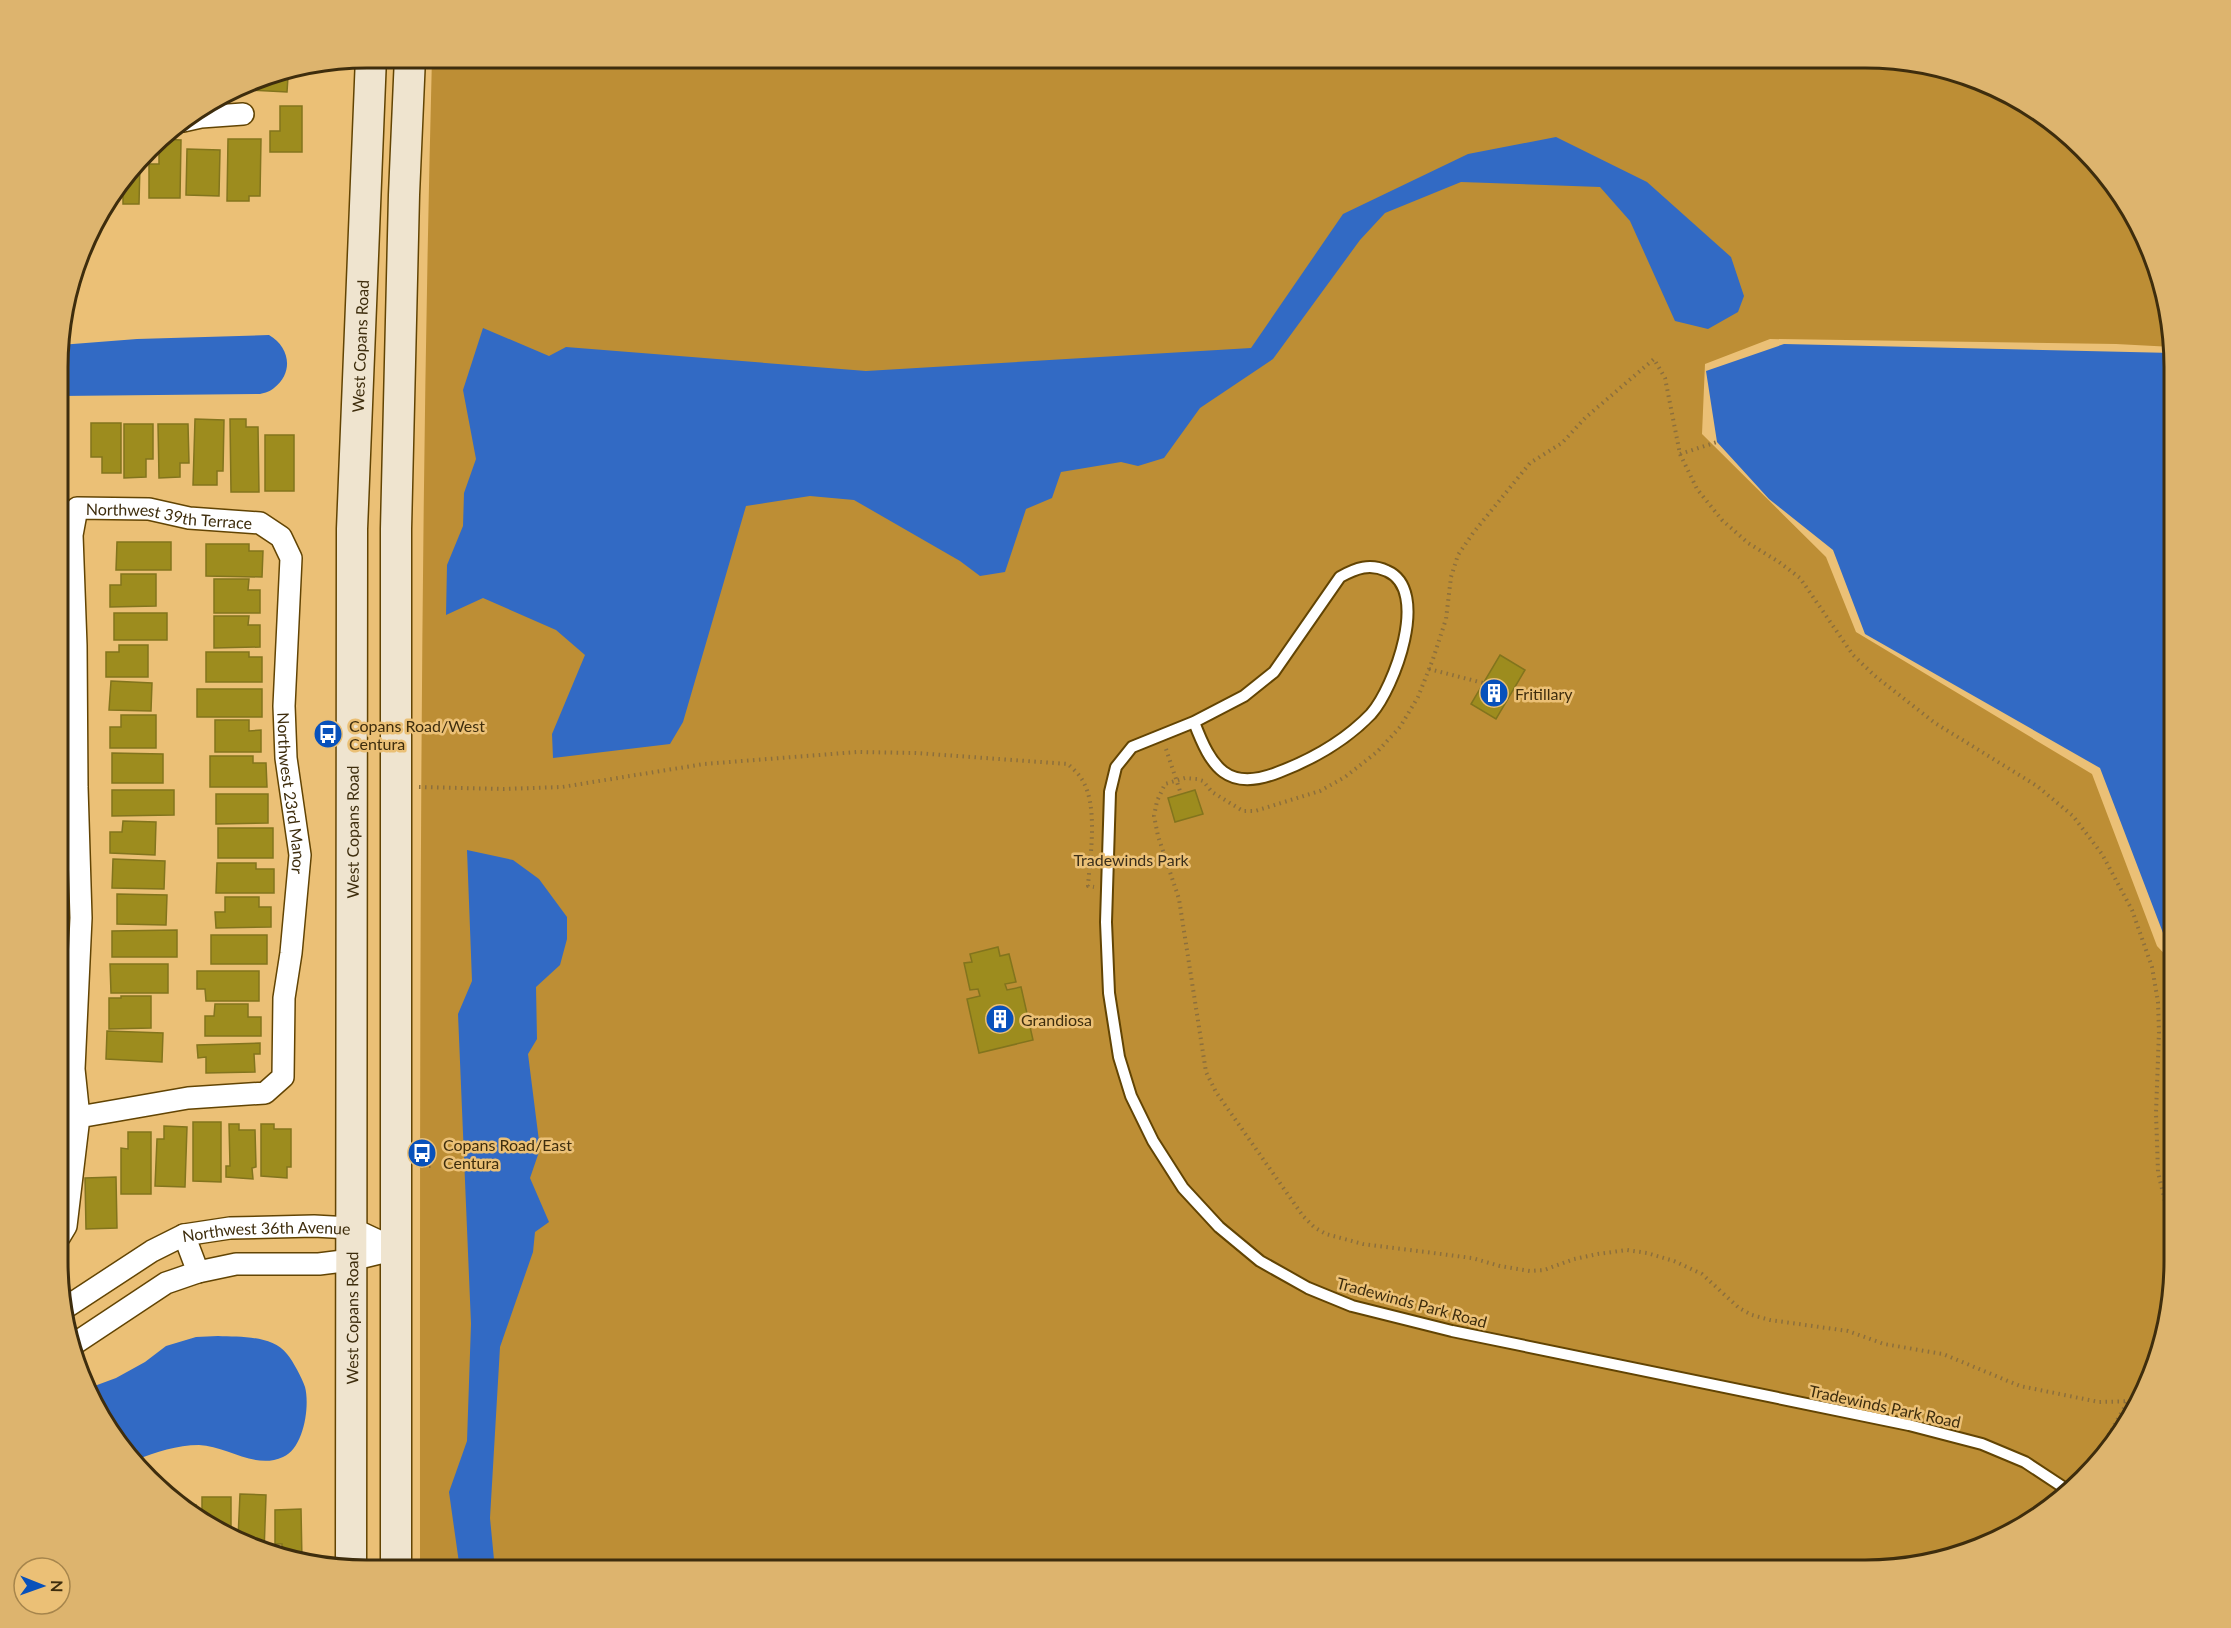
<svg xmlns="http://www.w3.org/2000/svg" width="2231" height="1628" font-family="Lato,sans-serif">
	<style>
		.green { fill: #bd8e35 }
		.water { fill: #326ac4 }
		.building { fill: #9d8c1e; stroke: #82741d; stroke-width: 1.5 }
		.lines { fill: none; stroke-linecap: round; stroke-linejoin: round }
		.service-casing { stroke: #624403; stroke-width: 14 }
		.minor-casing { stroke: #624403; stroke-width: 24 }
		.secondary-casing { stroke: #624403; stroke-width: 33 }
		.path { stroke: #8c6f3c; stroke-width: 4; stroke-dasharray: 1.5 4.5; stroke-linecap: butt }
		.service { stroke: #fff; stroke-width: 10 }
		.minor { stroke: #fff; stroke-width: 21 }
		.secondary { stroke: #efe4cf; stroke-width: 30 }
		.labels { text-anchor: middle; dominant-baseline: central; stroke-width: 5; stroke-linejoin: round; paint-order: stroke }
		.street-label { font-size: 16px; fill: #3e2d0d; stroke: #ebc076 }
		.poi-label { font-size: 16px; fill: #3e2d0d; stroke: #ebc076; text-anchor: start }
		.park-label { font-size: 16px; fill: #3b2f1b; stroke: #ebc076 }
		.rim { fill: none; stroke: #3e2d0d; stroke-width: 3 }
	</style>
	<rect width="100%" height="100%" fill="#ebc076"/>
	<path class="green" d="M432 57 1885 58 1965 74 2053 121 2098 163 2142 229 2173 347 2116 344 1770 339 1705 364 1702 434 1826 557 1856 632 2092 774 2157 946 2173 963V1282L2157 1362 2110 1450 2053 1507 2002 1539 1945 1561 1865 1571 420 1570C420 1066 419 561 432 57Z"/>
	<g class="water">
		<path d="M1556 137 1647 182 1731 257 1744 296 1738 312 1708 329 1675 321 1630 221 1600 187 1461 182 1385 213 1360 240 1273 359 1200 408 1164 458 1138 466 1121 462 1061 472 1052 498 1026 509 1005 572 980 576 960 561 854 500 810 496 746 506 683 722 670 744 553 758 552 734 585 655 556 630 483 598 446 615 447 565 463 526 464 493 476 459 463 390 483 328 549 356 566 347 866 371 1251 348 1343 214 1468 154Z"/>
		<path d="M269 335C290 347 294 373 274 388 271 391 265 393 260 394L60 396V345L137 339Z"/>
		<path d="M1784 344 2173 353V952L2168 946 2100 768 1865 634 1833 550 1769 499 1717 442 1706 371Z"/>
		<path d="M467 850 513 860 539 879 567 917V939L560 965 536 987 537 1039 528 1054 540 1149 530 1178 549 1222 535 1232 533 1252 500 1347 490 1518 495 1570H460L449 1492 467 1441 471 1324 458 1014 472 981Z"/>
		<path d="M218 1336C240 1337 272 1335 287 1354 293 1361 302 1378 305 1387 310 1406 304 1448 283 1457 255 1470 227 1446 199 1445 177 1445 156 1452 136 1460L98 1416 89 1388 116 1378 145 1362 166 1346 196 1337Z"/>
	</g>
	<g class="building">
		<path d="M283 74V77H288L287 92 234 89 248 80Z"/>
		<path d="M280 106H302V152H270V131H280Z"/>
		<path d="M159 139 181 140 180 198H149V164H159Z"/>
		<path d="M228 139H261L260 196H249V201H227Z"/>
		<path d="M187 149 220 150 219 196 186 195Z"/>
		<path d="M140 163 139 204H123V196H114Z"/>
		<path d="M195 419 224 420 223 471H217V485H193Z"/>
		<path d="M230 419H246V427H258L259 492H231Z"/>
		<path d="M91 423H121V473H102V457H91Z"/>
		<path d="M124 424H153V459H146V477L124 478Z"/>
		<path d="M158 424H188L189 463H180V477L159 478Z"/>
		<rect x="265" y="435" width="29" height="56"/>
		<path d="M117 542H171V570H116Z"/>
		<path d="M206 544H249V551H263L262 577 206 576Z"/>
		<path d="M121 574H156V606L110 607V585H121Z"/>
		<path d="M214 579H249L248 590H260V613H214Z"/>
		<rect x="114" y="613" width="53" height="27"/>
		<path d="M214 616H249L248 625H260V647L214 648Z"/>
		<path d="M119 645H148V677H106V652H119Z"/>
		<path d="M206 652H249V657H262V682H206Z"/>
		<path d="M1500 655 1525 670 1496 719 1471 704Z"/>
		<path d="M111 681 152 683 151 711 109 710Z"/>
		<rect x="197" y="689" width="65" height="28"/>
		<path d="M121 715H156V748H110V727H121Z"/>
		<path d="M215 720H249V731L261 730V752H215Z"/>
		<path d="M112 753 163 754V783H112Z"/>
		<path d="M210 756H253V763H266L267 787H210Z"/>
		<path d="M112 790H174V815L112 816Z"/>
		<path d="M1195 790 1203 814 1175 822 1168 798Z"/>
		<path d="M216 794H268V823L216 824Z"/>
		<path d="M123 821 156 822 155 855 110 853V832H122Z"/>
		<rect x="218" y="828" width="55" height="30"/>
		<path d="M113 859 165 861 164 889 112 888Z"/>
		<path d="M217 863H256V869H274V893H216Z"/>
		<path d="M117 894 167 895 166 925 117 924Z"/>
		<path d="M225 897H259V907H271V927L216 928 215 912H225Z"/>
		<path d="M177 930V957H112V931Z"/>
		<rect x="211" y="935" width="56" height="29"/>
		<path d="M998 947 1000 956 1009 954 1016 982 1005 984 1007 990 1021 987 1033 1040 979 1053 967 999 980 996 978 989 970 990 964 963 972 962 970 954Z"/>
		<path d="M110 964H168V993H111Z"/>
		<path d="M197 971H259V1001H206L205 989H197Z"/>
		<path d="M121 996H151V1028L109 1029V998H121Z"/>
		<path d="M215 1004H248V1017H261V1036H205V1016H214Z"/>
		<path d="M107 1031 163 1033 162 1062 106 1059Z"/>
		<path d="M260 1043V1054H254L255 1072 206 1073V1057L198 1058 197 1045Z"/>
		<path d="M193 1122H221V1182L193 1181Z"/>
		<path d="M229 1124H239V1130H255L256 1167 252 1168 253 1179 226 1177V1166H230Z"/>
		<path d="M261 1124H274V1129H291V1167H287V1178L261 1176Z"/>
		<path d="M164 1126 187 1127 185 1187 155 1186 157 1139H164Z"/>
		<path d="M128 1132H151V1194H121V1148L128 1149Z"/>
		<path d="M116 1177 117 1228 86 1229 85 1178Z"/>
		<path d="M240 1494 266 1495 264 1553 238 1539Z"/>
		<path d="M202 1497H231V1536L202 1520Z"/>
		<path d="M177 1505H196V1517L178 1507Z"/>
		<path d="M301 1509 302 1561 282 1558V1544H275V1510Z"/>
	</g>
	<g class="lines">
		<g class="service-casing">
			<path id="service" d="M1194 722C1211 767 1227 793 1279 772 1313 759 1346 740 1371 714 1394 688 1431 590 1387 571 1370 563 1356 568 1340 577L1274 672 1244 696 1194 722 1132 747 1116 767 1110 792 1106 922 1109 993 1119 1057 1131 1096 1153 1141 1183 1188 1219 1227 1260 1261 1308 1288 1352 1306 1452 1331 1909 1425 1982 1444 2025 1462 2069 1491"/>
		</g>
		<g class="minor-casing">
			<g id="minor">
				<path d="M183 121 201 117 243 114"/>
				<path d="M184 1235 198 1272"/>
				<path id="s1" d="M60 1236 66 1226 79 1117 74 1069 81 918 77 787 76 646 72 535 77 508 149 509 189 518 260 523 281 537 291 558 284 706 286 758 300 855 291 953 284 998 283 1077 265 1093 188 1098 79 1117"/>
				<path id="s2" d="M62 1310 152 1251 184 1235 230 1228 314 1226 351 1228 396 1249"/>
				<path d="M74 1344 166 1283 198 1272 236 1264H319L351 1260 396 1249"/>
			</g>
		</g>
		<g class="secondary-casing">
			<g id="secondary">
				<path id="s3" d="M351 1570 352 529 371 57"/>
				<path d="M396 1570V529L404 195 410 57"/>
			</g>
		</g>
		<g class="path">
			<path d="M1680 454 1717 442"/>
			<path d="M1429 669 1483 683"/>
			<path d="M1166 749 1181 794"/>
			<path d="M419 787 504 789 562 787 704 764 857 752 916 753 1068 764C1072 768 1078 773 1081 778 1099 804 1090 856 1088 886L1094 887"/>
			<path d="M423 1166H433"/>
			<path d="M2137 1401 2099 1402 2020 1386 1943 1354 1884 1344 1848 1331 1770 1320 1752 1315 1739 1308 1702 1274 1674 1261 1647 1253 1627 1250 1598 1254 1574 1259 1544 1270 1530 1271 1500 1266 1472 1258 1363 1244 1326 1234 1314 1227 1303 1216 1216 1092 1206 1072 1179 899 1158 836 1154 816 1157 801 1165 784 1185 778 1197 779 1203 781 1212 792 1243 811H1255L1320 791 1345 777 1377 752 1400 727 1418 697 1433 659 1446 619 1451 577 1458 555 1473 533 1530 463 1562 443 1585 418 1654 359 1665 378 1680 454 1697 489 1722 520 1748 543 1779 562 1800 578 1853 655 1875 676 1935 723 2037 786 2073 816 2102 854 2132 910 2152 967 2158 1002 2159 1032 2156 1113 2158 1172 2173 1235"/>
			<path d="M2088 1472 2128 1401"/>
		</g>
		<use href="#service" class="service"/>
		<use href="#minor" class="minor"/>
		<use href="#secondary" class="secondary"/>
	</g>
	<defs>
		<g id="building-disc" transform="scale(1.5)"><circle r="9.5" fill="#0851bb" stroke="#ebc076"/><path d="M-4-6H4V6H1V3H-1V6H-4ZM-2.5-4.3h1.7v1.8h-1.7ZM.8-4.3h1.7v1.8H.8ZM-2.5-1h1.7V.8h-1.7ZM.8-1h1.7V.8H.8Z" fill="#fff"/></g>
		<g id="bus-disc" transform="scale(1.5)"><circle r="9.5" fill="#0851bb" stroke="#ebc076"/><path d="M-5-6H5V4H4V6H2V4H-2V6H-4V4H-5ZM-3.5-4V0h7V-4ZM-3.5 1.2v1.5H-2V1.2ZM2 1.2v1.5H3.5V1.2Z" fill="#fff"/></g>
	</defs>
	<g fill-rule="evenodd">
		<use href="#building-disc" x="1494" y="693"/>
		<use href="#bus-disc" x="328" y="734"/>
		<use href="#building-disc" x="1000" y="1019"/>
		<use href="#bus-disc" x="422" y="1153"/>
	</g>
	<g class="labels">
		<g class="street-label">
			<text stroke="none"><textPath href="#s3" startOffset="1224">West Copans Road</textPath></text>
			<text stroke="none"><textPath href="#s1" startOffset="824">Northwest 39th Terrace</textPath></text>
			<text stroke="none"><textPath href="#s1" startOffset="1200">Northwest 23rd Manor</textPath></text>
			<text stroke="none"><textPath href="#s3" startOffset="738">West Copans Road</textPath></text>
			<text stroke="none"><textPath href="#s2" startOffset="226">Northwest 36th Avenue</textPath></text>
			<text transform="translate(1412 1302) rotate(15)">Tradewinds Park Road</text>
			<text stroke="none"><textPath href="#s3" startOffset="252">West Copans Road</textPath></text>
			<text transform="translate(1885 1406) rotate(12)">Tradewinds Park Road</text>
		</g>
		<g class="poi-label">
			<text x="1515" y="693">Fritillary</text>
			<text x="349" y="725">Copans Road/West<tspan x="349" dy="18">Centura</tspan></text>
			<text x="1021" y="1019">Grandiosa</text>
			<text x="443" y="1144">Copans Road/East<tspan x="443" dy="18">Centura</tspan></text>
		</g>
		<g class="park-label">
			<text x="1131" y="859">Tradewinds Park</text>
		</g>
	</g>
	<path d="M0 0H2231V1628H0ZM367 68H1865A299 299 0 0 1 2164 367V1261A299 299 0 0 1 1865 1560H367A299 299 0 0 1 68 1261V367A299 299 0 0 1 367 68Z" fill="#ddb46e" fill-rule="evenodd"/>
	<path class="rim" d="M367 68H1865A299 299 0 0 1 2164 367V1261A299 299 0 0 1 1865 1560H367A299 299 0 0 1 68 1261V367A299 299 0 0 1 367 68Z"/>
	<g transform="translate(42 1586) rotate(91)"><circle r="28" fill="#ebc076" stroke="#a6854c" stroke-width="1.5"/>
	<path d="M0-4.5L10 22L0 15L-10 22Z" fill="#0851bb"/>
	<text y="-9" font-size="16" font-weight="bold" text-anchor="middle" fill="#3e2d0d">N</text>
	</g>
</svg>
